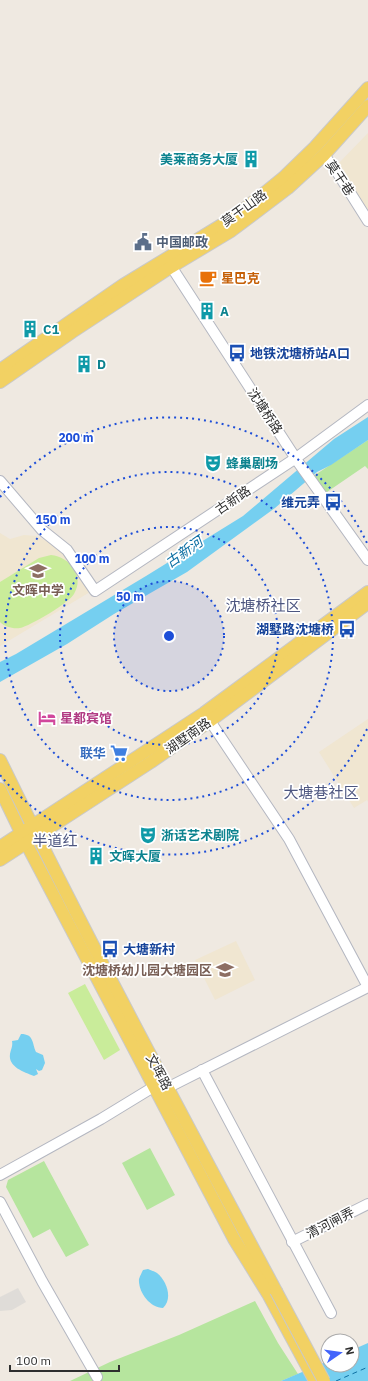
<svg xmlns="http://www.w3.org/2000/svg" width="368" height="1381" font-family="'IBM Plex Sans','Noto Sans SC',sans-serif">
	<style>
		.education { fill: #f0e6d1 }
		.green { fill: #b6e59e }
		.pitch { fill: #c9ec9a }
		.plaza { fill: #dfdcd8 }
		.water { fill: #75cff0 }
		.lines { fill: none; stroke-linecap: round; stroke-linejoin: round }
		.ferry { stroke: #0d6fa3; stroke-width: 1; stroke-dasharray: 5 4; stroke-linecap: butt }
		.minor-casing { stroke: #b4b7c1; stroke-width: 12 }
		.major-casing { stroke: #c9c9c9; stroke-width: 14 }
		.minor { stroke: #fff; stroke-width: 10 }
		.major { stroke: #f2d163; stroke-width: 12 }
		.major-bridge-casing { stroke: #c9c9c9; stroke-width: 14; stroke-linecap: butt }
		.major-bridge { stroke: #f2d163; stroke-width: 12 }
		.ring { fill: none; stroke: #1d4ed8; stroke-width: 2; stroke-dasharray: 2 4 }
		.labels { text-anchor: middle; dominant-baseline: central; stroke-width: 3.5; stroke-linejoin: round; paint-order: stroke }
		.culture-label { font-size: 13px; font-weight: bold; fill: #0d838f; stroke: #fff; text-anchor: start }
		.street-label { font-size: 13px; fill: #2e2e2e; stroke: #fff }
		.service-label { font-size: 13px; font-weight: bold; fill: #4e5e75; stroke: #fff; text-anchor: start }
		.food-label { font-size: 13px; font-weight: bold; fill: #c56008; stroke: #fff; text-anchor: start }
		.transit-label { font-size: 13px; font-weight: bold; fill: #164399; stroke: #fff; text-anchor: start }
		.education-label { font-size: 13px; font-weight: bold; fill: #785e54; stroke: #fff }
		.hotel-label { font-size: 13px; font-weight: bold; fill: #b23c85; stroke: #fff; text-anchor: start }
		.shop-label { font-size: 13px; font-weight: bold; fill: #366cbe; stroke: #fff; text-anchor: end }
		.water-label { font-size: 14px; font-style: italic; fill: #0d6fa3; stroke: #fff }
		.quarter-label { font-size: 15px; fill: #4d5680; stroke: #fff }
		.centre { fill: #1d4ed8; stroke: #fff; stroke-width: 2 }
		.ring-label { font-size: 12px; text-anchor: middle; font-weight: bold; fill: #1d4ed8; stroke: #fff; stroke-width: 3.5; stroke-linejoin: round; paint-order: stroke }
	</style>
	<rect width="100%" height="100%" fill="#efe9e1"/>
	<g class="education">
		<path d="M368 133V213L337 165Z"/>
		<path d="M0 533 10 539 24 535 36 536 63 549 90 592 0 646Z"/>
		<path d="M368 719V802L367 800 354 808 319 752Z"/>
		<path d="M236 941 255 980 215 1000 195 960Z"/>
	</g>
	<g class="green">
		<path d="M368 440V469L365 466 327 492 319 488 312 477Z"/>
		<path d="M150 1148 175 1195 147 1210 122 1163Z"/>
		<path d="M44 1161 89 1245 66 1257 50 1229 33 1238 6 1187 8 1180Z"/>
		<path d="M255 1301 278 1343 298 1374 281 1381H70L110 1362 179 1335Z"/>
	</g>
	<g class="pitch">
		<path d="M51 555C70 557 85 576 74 594 69 603 30 626 20 628 13 629 5 627 0 622V582L39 558Z"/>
		<path d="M85 984 120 1050 104 1060 68 993Z"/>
	</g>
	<path class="plaza" d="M18 1288 26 1302 12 1310 0 1311V1297Z"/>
	<g class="water">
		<path d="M368 417V440L331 465 317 472 275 508 187 572 114 614 67 644 0 682V662L16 654 146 576 243 516 334 439Z"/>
		<path d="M21 1034C34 1034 32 1043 36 1052L43 1055 45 1063 42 1070 39 1071 36 1069 38 1074 34 1076C24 1072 8 1067 10 1054 11 1049 13 1046 12 1041L18 1040Z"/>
		<path d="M148 1269C151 1270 155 1272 157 1273 167 1281 173 1299 163 1308 150 1308 138 1292 139 1279 140 1276 142 1272 143 1270Z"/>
		<path d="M368 1343V1381H281L328 1361V1365H352V1350Z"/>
	</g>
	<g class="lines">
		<path class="ferry" d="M336 1381 368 1367"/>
		<g class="minor-casing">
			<g id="minor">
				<path d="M324 155 339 175 368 221"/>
				<path d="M167 260 298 462 368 560"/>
				<path d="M0 481 42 530 67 550 95 591 296 458 368 405"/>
				<path d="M210 721 289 839 368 987"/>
				<path d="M202 1070 331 1313"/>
				<path d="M167 1088 368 987"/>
				<path d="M0 1175 101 1119 160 1083"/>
				<path d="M0 1202 42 1281 97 1377"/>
				<path d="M292 1242 368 1204"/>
			</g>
		</g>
		<g class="major-casing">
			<g id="major">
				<path d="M0 370 123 285 228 221 252 203 283 178 315 147 368 88"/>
				<path d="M0 382 72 332 171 267 231 231 259 210 288 188 324 155 368 106"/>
				<path d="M0 760C87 939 182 1115 276 1291"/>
				<path d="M0 789 26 843 234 1239 268 1294 315 1381"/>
				<path d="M0 847 204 713 368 592"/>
				<path d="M0 860 151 762 210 721 368 603"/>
			</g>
		</g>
		<use href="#minor" class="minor"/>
		<use href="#major" class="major"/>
		<g class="major-bridge-casing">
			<path id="major-bridge" d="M276 1291 324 1381"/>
		</g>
		<use href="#major-bridge" class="major-bridge"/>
	</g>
	<circle cx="169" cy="636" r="55" fill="#1d4ed8" fill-opacity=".12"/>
	<g class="ring">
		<circle cx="169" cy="636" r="55"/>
		<circle cx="169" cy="636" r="109"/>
		<circle cx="169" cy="636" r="164"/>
		<path d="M367 729A219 219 0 0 1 0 775M0 497A219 219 0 0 1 367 543"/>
	</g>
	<defs>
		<g id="building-bare" transform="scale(1.38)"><path d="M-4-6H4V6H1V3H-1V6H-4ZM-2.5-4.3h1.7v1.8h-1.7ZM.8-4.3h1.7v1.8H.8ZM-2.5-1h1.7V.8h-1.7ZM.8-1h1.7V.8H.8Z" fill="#0f9aa8" stroke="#fff" stroke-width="2.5" paint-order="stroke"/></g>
		<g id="civic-bare" transform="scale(1.38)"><path d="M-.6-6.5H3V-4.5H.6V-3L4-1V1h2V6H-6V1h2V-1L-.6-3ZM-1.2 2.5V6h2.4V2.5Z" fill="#5c6f8a" stroke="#fff" stroke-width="2.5" paint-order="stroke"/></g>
		<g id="cafe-bare" transform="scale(1.38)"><path d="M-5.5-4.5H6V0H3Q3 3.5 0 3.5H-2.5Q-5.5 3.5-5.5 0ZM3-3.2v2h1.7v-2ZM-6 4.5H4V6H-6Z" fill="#e8710a" stroke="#fff" stroke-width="2.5" paint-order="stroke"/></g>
		<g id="bus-bare" transform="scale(1.38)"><path d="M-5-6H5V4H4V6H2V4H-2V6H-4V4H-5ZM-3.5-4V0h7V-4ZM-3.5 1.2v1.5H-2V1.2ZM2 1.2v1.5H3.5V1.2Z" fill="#1a4fb4" stroke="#fff" stroke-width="2.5" paint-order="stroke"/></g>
		<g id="theatre-bare" transform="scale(1.38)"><path d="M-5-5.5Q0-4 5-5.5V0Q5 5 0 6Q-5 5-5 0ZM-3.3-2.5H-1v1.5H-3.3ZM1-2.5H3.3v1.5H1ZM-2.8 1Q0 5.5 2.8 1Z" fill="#0f9aa8" stroke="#fff" stroke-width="2.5" paint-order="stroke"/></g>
		<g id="school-bare" transform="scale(1.38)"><path d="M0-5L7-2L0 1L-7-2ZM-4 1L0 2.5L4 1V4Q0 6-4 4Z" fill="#8d6e63" stroke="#fff" stroke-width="2.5" paint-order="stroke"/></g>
		<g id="hotel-bare" transform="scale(1.38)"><path d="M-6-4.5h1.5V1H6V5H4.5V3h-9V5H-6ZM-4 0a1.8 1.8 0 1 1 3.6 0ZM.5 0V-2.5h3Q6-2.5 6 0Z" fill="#d1479c" stroke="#fff" stroke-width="2.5" paint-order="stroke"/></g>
		<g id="supermarket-bare" transform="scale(1.38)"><path d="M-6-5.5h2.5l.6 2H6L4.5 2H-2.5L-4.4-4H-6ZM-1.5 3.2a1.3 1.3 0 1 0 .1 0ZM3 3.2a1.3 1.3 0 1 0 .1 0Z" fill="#3f7fe0" stroke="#fff" stroke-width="2.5" paint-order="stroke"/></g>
	</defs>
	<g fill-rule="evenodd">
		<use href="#building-bare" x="251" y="159"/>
		<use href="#civic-bare" x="143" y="242"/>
		<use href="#cafe-bare" x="208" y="278"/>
		<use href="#building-bare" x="207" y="311"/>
		<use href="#building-bare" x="30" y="329"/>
		<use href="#bus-bare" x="237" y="353"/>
		<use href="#building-bare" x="84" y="364"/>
		<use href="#theatre-bare" x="213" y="463"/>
		<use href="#bus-bare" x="333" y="502"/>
		<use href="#school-bare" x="38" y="571"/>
		<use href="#bus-bare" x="347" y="629"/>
		<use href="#hotel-bare" x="47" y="718"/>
		<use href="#supermarket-bare" x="119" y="753"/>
		<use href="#theatre-bare" x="148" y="835"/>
		<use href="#building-bare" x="96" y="856"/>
		<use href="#bus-bare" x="110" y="949"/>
		<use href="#school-bare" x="225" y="970"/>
	</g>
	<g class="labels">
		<g class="culture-label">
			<text x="238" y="159" text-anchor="end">美莱商务大厦</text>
			<text x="220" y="311">A</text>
			<text x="43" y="329">C1</text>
			<text x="97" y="364">D</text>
			<text x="226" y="463">蜂巢剧场</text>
			<text x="161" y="835">浙话艺术剧院</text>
			<text x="109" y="856">文晖大厦</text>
		</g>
		<g class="street-label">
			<text transform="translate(340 178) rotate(56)">莫干巷</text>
			<text transform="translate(244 208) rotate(-36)">莫干山路</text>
			<text transform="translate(265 411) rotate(57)">沈塘桥路</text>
			<text transform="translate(233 500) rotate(-34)">古新路</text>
			<text transform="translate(188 736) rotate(-35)">湖墅南路</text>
			<text transform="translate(159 1072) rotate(62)">文晖路</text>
			<text transform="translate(330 1223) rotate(-27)">清河闸弄</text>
		</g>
		<g class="service-label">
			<text x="156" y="242">中国邮政</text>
		</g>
		<g class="food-label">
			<text x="221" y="278">星巴克</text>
		</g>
		<g class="transit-label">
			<text x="250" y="353">地铁沈塘桥站A口</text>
			<text x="320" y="502" text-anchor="end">维元弄</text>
			<text x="334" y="629" text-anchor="end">湖墅路沈塘桥</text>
			<text x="123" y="949">大塘新村</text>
		</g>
		<g class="education-label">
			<text x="38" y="590">文晖中学</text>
			<text x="212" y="970" text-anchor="end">沈塘桥幼儿园大塘园区</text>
		</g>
		<g class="hotel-label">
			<text x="60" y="718">星都宾馆</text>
		</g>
		<g class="shop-label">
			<text x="106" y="753">联华</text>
		</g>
		<g class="water-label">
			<text transform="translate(184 552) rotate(-35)">古新河</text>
		</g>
		<g class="quarter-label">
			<text x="263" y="605">沈塘桥社区</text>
			<text x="321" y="792">大塘巷社区</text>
			<text x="55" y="840">半道红</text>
		</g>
	</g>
	<circle cx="169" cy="636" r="6" class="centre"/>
	<g class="ring-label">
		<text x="76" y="442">200 m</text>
		<text x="53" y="524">150 m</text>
		<text x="92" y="563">100 m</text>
		<text x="130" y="601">50 m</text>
	</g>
	<g transform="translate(340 1353) rotate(77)"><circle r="19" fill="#ffffff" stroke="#ababab"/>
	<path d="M0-3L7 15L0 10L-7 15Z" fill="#4264fb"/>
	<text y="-6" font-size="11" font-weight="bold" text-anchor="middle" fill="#2e2e2e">N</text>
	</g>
	<path d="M10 1365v6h109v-6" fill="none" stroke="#2e2e2e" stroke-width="2"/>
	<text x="16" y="1365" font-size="12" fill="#2e2e2e" stroke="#ffffff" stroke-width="3" paint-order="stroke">100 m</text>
</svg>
